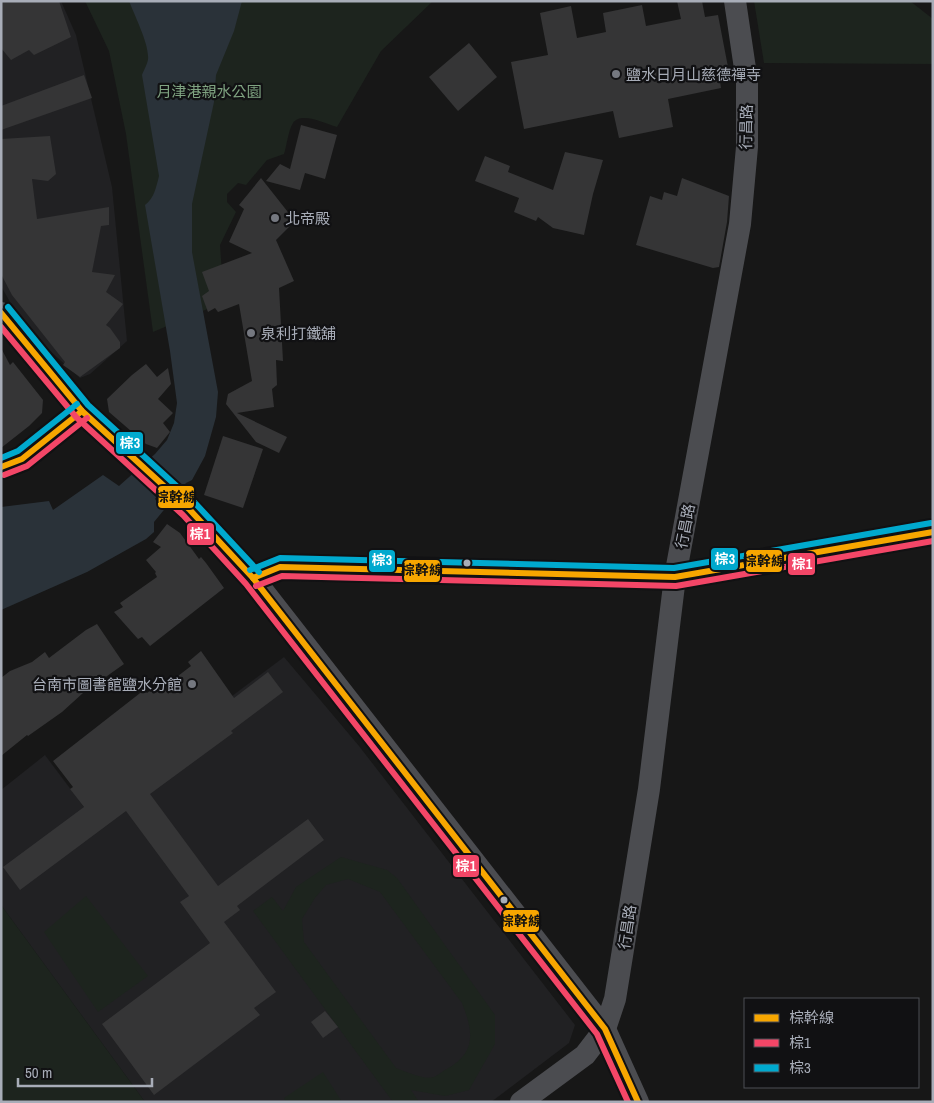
<svg xmlns="http://www.w3.org/2000/svg" width="934" height="1103" font-family="'Archivo Narrow','Noto Sans TC',sans-serif">
	<style>
		.built { fill: #212123 }
		.green { fill: #1d241e; fill-rule: evenodd }
		.water { fill: #2a3239 }
		.building { fill: #353536 }
		.lines { fill: none; stroke-linecap: round; stroke-linejoin: round }
		.minor { stroke: #4b4c50; stroke-width: 22 }
		.bus-1-casing { stroke: #111113; stroke-width: 10 }
		.bus-2-casing { stroke: #111113; stroke-width: 10 }
		.bus-3-casing { stroke: #111113; stroke-width: 10 }
		.bus-1 { stroke: #f7a600; stroke-width: 6 }
		.bus-2 { stroke: #f34667; stroke-width: 6 }
		.bus-3 { stroke: #00a9ce; stroke-width: 6 }
		.poi-dot { fill: #757880; stroke: #111113; stroke-width: 2 }
		.bus-dot { fill: #a8adb8; stroke: #111113; stroke-width: 2 }
		.labels { text-anchor: middle; dominant-baseline: central; stroke-width: 4.5; stroke-linejoin: round; paint-order: stroke }
		.poi-label { font-size: 15px; fill: #a8adb8; stroke: #111113; text-anchor: start }
		.park-label { font-size: 15px; fill: #7fa381; stroke: #111113 }
		.street-label { font-size: 15px; fill: #a8adb8; stroke: #111113 }
		.line-badge { stroke: #111113; stroke-width: 2 }
		.badge-label { font-size: 14px; text-anchor: middle; font-weight: bold; fill: #fff }
		.pale-badge-label { font-size: 14px; text-anchor: middle; font-weight: bold; fill: #111 }
	</style>
	<rect width="100%" height="100%" fill="#171717"/>
	<g class="built">
		<path d="M1 1H61L76 35 112 187 127 341 90 374 80 378 48 349 10 302 1 286Z"/>
		<path d="M284 657 359 746 575 1025 569 1043 491 1102H145L1 905V790L45 755 84 807Z"/>
	</g>
	<g class="green">
		<path d="M85 1H433L381 51 337 127C326 124 301 111 293 123 288 131 287 145 284 154L267 160 246 185 238 183 227 194V202L236 212 220 245 224 302 153 332 126 134 109 51Z"/>
		<path d="M754 1H910L933 19V64L764 63Z"/>
		<path d="M341 857 387 870 397 878 495 1015V1044L469 1090 445 1096 411 1090 419 1102H393L253 911 272 897 283 911 296 887ZM348 879 380 892 462 1003C473 1031 477 1052 447 1069 443 1071 438 1075 434 1077 423 1080 407 1072 396 1068L304 942 302 919 315 898 326 885Z"/>
		<path d="M86 896 148 976 98 1012 44 932Z"/>
		<path d="M1 905 145 1102H1Z"/>
		<path d="M323 1072 342 1102H286L284 1098Z"/>
	</g>
	<path class="water" d="M129 1H242L234 31 216 75 214 102 192 204V252L218 392 216 417 205 456 192 480 186 483 154 522V532L146 539 87 572 1 610V507L49 501 53 510 103 475 119 486 155 454 167 440 174 423 177 403 170 351 145 205C154 198 156 188 159 176L142 75C144 69 149 62 148 56 148 42 134 14 129 1Z"/>
	<g class="building">
		<path d="M1 1H59L71 37 34 55 29 50 11 60 1 48Z"/>
		<path d="M677 1H702L705 17 718 15 728 67 718 69 721 88 668 99 673 127 619 138 613 111 524 129 511 62 548 55 540 13 571 6 577 38 606 32 603 13 642 5 646 26 681 19Z"/>
		<path d="M469 43 497 77 458 111 429 77Z"/>
		<path d="M84 75 92 98 1 130V106Z"/>
		<path d="M301 125 337 135 325 179 305 173 300 190 266 181 280 164 290 169Z"/>
		<path d="M50 136 56 174 48 181 32 179 37 219 109 207V225L101 226 92 272 115 275 106 292 123 304 106 325 110 328 120 342V348L80 377 63 365 65 362 12 295 1 274V139Z"/>
		<path d="M565 152 603 160 593 194 584 235 553 228 538 217 536 221 514 212 519 198 475 181 485 156 510 166 508 172 553 190Z"/>
		<path d="M261 178 295 221 276 240 294 281 279 288 283 361 276 360 277 385 272 389 274 407 237 413 287 437 279 453 256 442 226 404 228 394 252 381 239 304 218 312 215 308 208 312 202 296 209 291 202 272 252 253 229 242 244 209 239 205Z"/>
		<path d="M682 178 729 196 727 222 719 267 713 268 636 245 650 196 662 200 664 192 677 196Z"/>
		<path d="M1 348 10 365 13 362 43 400 42 413 29 426 1 448Z"/>
		<path d="M146 364 157 377 168 368 171 384 158 399 173 413 163 423 170 432 157 448 146 444 109 412 107 399 132 375Z"/>
		<path d="M223 436 263 449 243 508 204 495Z"/>
		<path d="M167 524 180 533 199 559 201 557 206 563 224 588 150 646 142 637 138 639 114 612 123 607 120 603 157 577 155 573 156 572 146 560 161 547 153 542Z"/>
		<path d="M97 624 124 664 83 693 62 712 28 736 27 735 1 756V678L10 671 32 662 45 652 49 658 86 630Z"/>
		<path d="M201 651 234 698 268 672 283 692 231 731 233 733 150 794 218 886 308 819 324 840 237 906 240 910 224 922 276 992 254 1008 260 1015 154 1095 102 1024 210 943 180 902 189 896 126 811 20 890 3 867 84 807 70 789 73 787 53 761 144 690 147 693 160 683 165 686 191 666 188 662Z"/>
		<path d="M325 1011 338 1027 323 1038 311 1022Z"/>
	</g>
	<g class="lines">
		<g class="minor">
			<path d="M1 313 82 411 189 509 253 578 605 1029 638 1102"/>
			<path d="M1 467 22 459 82 411"/>
			<path d="M253 578 280 567 675 577 933 532"/>
			<path d="M521 1102 585 1055 605 1029 615 999 649 789 675 577 740 224 747 147V82L735 1"/>
		</g>
		<g class="bus-1-casing">
			<g id="bus-1">
				<path d="M1 313 82 411 189 509 253 578 605 1029 638 1102"/>
				<path d="M1 467 22 459 82 411"/>
				<path d="M253 578 280 567 675 577 933 532"/>
			</g>
		</g>
		<g class="bus-2-casing">
			<g id="bus-2">
				<path d="M1 327 76 417 183 515 246 584 597 1034 628 1102"/>
				<path d="M4 475 27 466 87 418"/>
				<path d="M256 586 282 576 676 586 933 541"/>
			</g>
		</g>
		<g class="bus-3-casing">
			<g id="bus-3">
				<path d="M8 307 88 405 195 503 259 572"/>
				<path d="M1 458 18 451 77 404"/>
				<path d="M250 570 280 558 674 568 931 523"/>
			</g>
		</g>
		<use href="#bus-1" class="bus-1"/>
		<use href="#bus-2" class="bus-2"/>
		<use href="#bus-3" class="bus-3"/>
	</g>
	<g class="poi-dot">
		<circle cx="616" cy="74" r="5"/>
		<circle cx="275" cy="218" r="5"/>
		<circle cx="251" cy="333" r="5"/>
		<circle cx="192" cy="684" r="5"/>
	</g>
	<g class="bus-dot">
		<circle cx="467" cy="563" r="4.5"/>
		<circle cx="504" cy="900" r="4.5"/>
	</g>
	<g class="labels">
		<g class="poi-label">
			<text x="626" y="74">鹽水日月山慈德禪寺</text>
			<text x="285" y="218">北帝殿</text>
			<text x="261" y="333">泉利打鐵舖</text>
			<text x="182" y="684" text-anchor="end">台南市圖書館鹽水分館</text>
		</g>
		<g class="park-label">
			<text x="209" y="91">月津港親水公園</text>
		</g>
		<g class="street-label">
			<text transform="translate(746 127) rotate(-89)">行昌路</text>
			<text transform="translate(685 526) rotate(-79)">行昌路</text>
			<text transform="translate(627 927) rotate(-81)">行昌路</text>
		</g>
	</g>
	<g class="line-badge">
		<rect x="115" y="431" width="29" height="24" rx="5" fill="#00a9ce"/>
		<rect x="157" y="485" width="38" height="24" rx="5" fill="#f7a600"/>
		<rect x="186" y="522" width="29" height="24" rx="5" fill="#f34667"/>
		<rect x="710" y="547" width="29" height="24" rx="5" fill="#00a9ce"/>
		<rect x="368" y="549" width="28" height="24" rx="5" fill="#00a9ce"/>
		<rect x="745" y="549" width="38" height="24" rx="5" fill="#f7a600"/>
		<rect x="787" y="552" width="29" height="24" rx="5" fill="#f34667"/>
		<rect x="403" y="559" width="38" height="24" rx="5" fill="#f7a600"/>
		<rect x="452" y="854" width="28" height="24" rx="5" fill="#f34667"/>
		<rect x="502" y="909" width="38" height="24" rx="5" fill="#f7a600"/>
	</g>
	<g class="badge-label">
		<text x="130" y="448">棕3</text>
		<text x="200" y="539">棕1</text>
		<text x="725" y="564">棕3</text>
		<text x="382" y="565">棕3</text>
		<text x="802" y="569">棕1</text>
		<text x="466" y="871">棕1</text>
	</g>
	<g class="pale-badge-label">
		<text x="176" y="502">棕幹線</text>
		<text x="764" y="566">棕幹線</text>
		<text x="422" y="575">棕幹線</text>
		<text x="521" y="926">棕幹線</text>
	</g>
	<rect width="934" height="1103" fill="none" stroke="#a8adb8" stroke-width="5"/>
	<rect x="744" y="998" width="175" height="90" fill="#111113" stroke="#4d4f55"/>
	<rect x="754" y="1014" width="25" height="8" fill="#f7a600" stroke="#4d4f55"/>
	<text x="789" y="1023" font-size="15" fill="#a8adb8">棕幹線</text>
	<rect x="754" y="1039" width="25" height="8" fill="#f34667" stroke="#4d4f55"/>
	<text x="789" y="1048" font-size="15" fill="#a8adb8">棕1</text>
	<rect x="754" y="1064" width="25" height="8" fill="#00a9ce" stroke="#4d4f55"/>
	<text x="789" y="1073" font-size="15" fill="#a8adb8">棕3</text>
	<path d="M18 1078v8h134v-8" fill="none" stroke="#a8adb8" stroke-width="2.5"/>
	<text x="25" y="1078" font-size="15" fill="#a8adb8" stroke="#111113" stroke-width="4" paint-order="stroke">50 m</text>
</svg>
